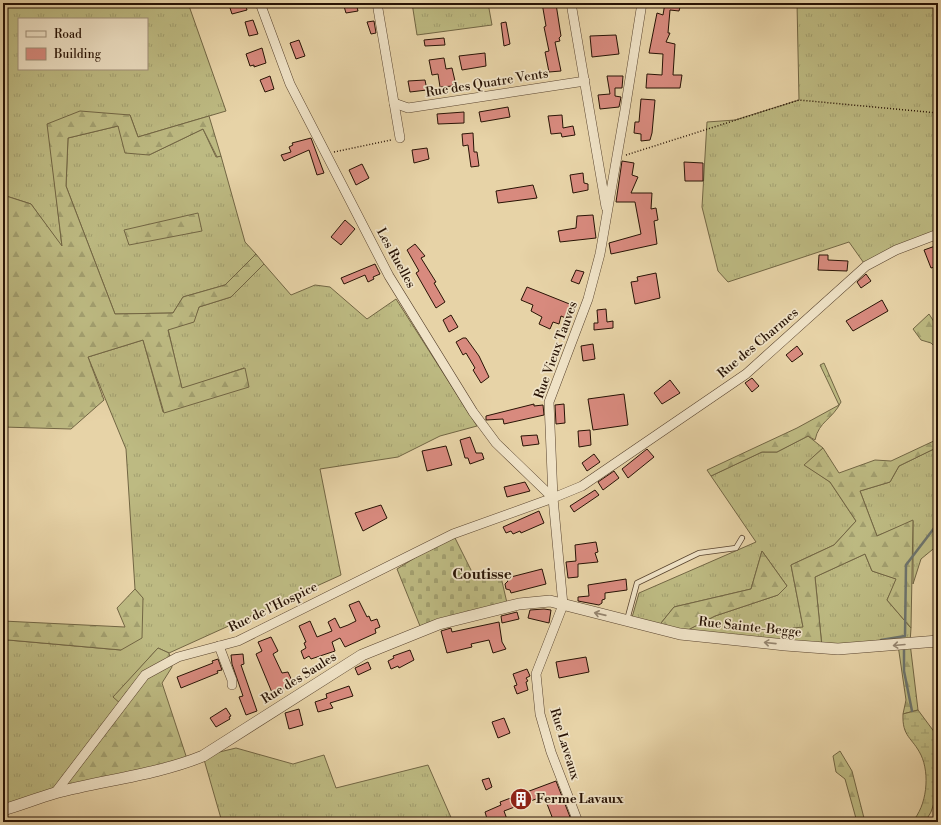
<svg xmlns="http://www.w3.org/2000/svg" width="941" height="825" font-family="'Libre Bodoni',serif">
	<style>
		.grass { fill: url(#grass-tufts); stroke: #726644; fill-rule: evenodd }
		.forest { fill: url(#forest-firs); stroke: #726644 }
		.wetland { fill: url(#wetland-marsh); stroke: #726644 }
		.cemetery { fill: url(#cemetery-stones); stroke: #726644 }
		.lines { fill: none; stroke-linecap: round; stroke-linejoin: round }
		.stream { stroke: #6d746d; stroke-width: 2.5 }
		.building { fill: #d88a7e; stroke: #281305 }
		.service-casing { stroke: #58432e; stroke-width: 6 }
		.minor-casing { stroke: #58432e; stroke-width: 10 }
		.tertiary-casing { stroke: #58432e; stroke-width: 12 }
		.path { stroke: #281305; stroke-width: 1.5; stroke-dasharray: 1 2; stroke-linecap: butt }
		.service { stroke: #efe2c6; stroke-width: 4.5 }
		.minor { stroke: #efe2c6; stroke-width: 9 }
		.tertiary { stroke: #efe2c6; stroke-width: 11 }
		.oneway { stroke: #95856f }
		.labels { text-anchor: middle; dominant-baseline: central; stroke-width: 3.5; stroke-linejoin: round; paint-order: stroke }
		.street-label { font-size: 13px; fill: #281305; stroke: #efe2c6 }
		.poi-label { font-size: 13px; font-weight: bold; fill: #281305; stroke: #efe2c6; text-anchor: start }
		.quarter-label { font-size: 15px; font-weight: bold; fill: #281305; stroke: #efe2c6 }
	</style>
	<defs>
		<pattern id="grass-tufts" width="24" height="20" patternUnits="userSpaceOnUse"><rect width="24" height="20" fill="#bdba82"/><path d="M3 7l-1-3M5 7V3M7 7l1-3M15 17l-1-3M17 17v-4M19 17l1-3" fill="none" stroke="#a29f6f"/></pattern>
		<pattern id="forest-firs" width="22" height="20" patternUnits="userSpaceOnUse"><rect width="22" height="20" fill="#bdba82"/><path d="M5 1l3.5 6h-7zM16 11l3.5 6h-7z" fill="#a29f6f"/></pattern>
		<pattern id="wetland-marsh" width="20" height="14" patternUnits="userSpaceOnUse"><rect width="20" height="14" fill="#bdba82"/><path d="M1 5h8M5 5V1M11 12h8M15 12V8" fill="none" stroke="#a29f6f"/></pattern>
		<pattern id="cemetery-stones" width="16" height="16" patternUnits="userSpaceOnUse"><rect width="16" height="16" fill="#bdba82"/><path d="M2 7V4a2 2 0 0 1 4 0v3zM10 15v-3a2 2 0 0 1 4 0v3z" fill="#a29f6f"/></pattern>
	</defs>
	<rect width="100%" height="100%" fill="#e7d3a7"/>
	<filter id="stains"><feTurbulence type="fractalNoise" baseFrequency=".005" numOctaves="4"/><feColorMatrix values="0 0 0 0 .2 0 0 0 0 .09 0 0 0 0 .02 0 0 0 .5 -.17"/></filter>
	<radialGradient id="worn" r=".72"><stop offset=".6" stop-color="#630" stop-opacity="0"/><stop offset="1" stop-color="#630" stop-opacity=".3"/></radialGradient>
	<g class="grass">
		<path d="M3 3H188L226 111 138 137 130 115 48 124 62 247 31 204 3 195ZM19 19H147V69H19Z"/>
		<path d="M412 3H488L492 25 417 35Z"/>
		<path d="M797 3H938V234L866 266 849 242 728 282 718 271 702 207 707 122 735 120 799 100Z"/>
		<path d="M118 126 149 155 203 129 216 157 221 156 245 242 256 254 225 285 183 297 173 313 115 314 66 186 68 138Z"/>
		<path d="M264 264 291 295 315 285 330 287 367 319 396 299 477 426 440 436 398 457 320 469 341 575 169 653 158 648 114 697 122 705 55 793 10 808 6 798H3V652L8 640 121 650 143 599 135 589 126 449 88 357 143 340 163 412 244 368 182 389 168 329 193 322 199 307 231 297Z"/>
		<path d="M808 436 823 448 805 465 830 482 856 521 834 545 791 565 803 627 785 645 680 634 715 616 778 595 787 586 762 551 751 589 674 607 657 628 631 621 639 593 756 542 711 476 762 452H777Z"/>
		<path d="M938 447V545L921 559 913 584V521L877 536 860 491 890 482 899 466Z"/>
		<path d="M865 554 872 571 897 579 887 600 911 628 910 643 822 647 815 577Z"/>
		<path d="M236 748 293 764 324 755 336 788 428 765 453 822H222L203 756Z"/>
	</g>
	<g class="forest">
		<path d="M80 111 130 115 138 137 209 116 221 156 217 157 203 129 149 155 125 153 118 126 68 138 66 186 115 314 173 313 183 297 225 285 256 254 264 264 231 297 199 307 194 322 168 330 182 388 245 368 249 387 164 413 143 340 88 357 104 400 71 429 3 427V195L31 204 62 246 47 124Z"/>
		<path d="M198 213 202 231 129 245 124 230Z"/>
		<path d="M929 314 938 328V350L931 343 921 340 913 329Z"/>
		<path d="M824 363 841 402C832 420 819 421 815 440L808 436 777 452H762L711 476 707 470 797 428 839 405 820 365Z"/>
		<path d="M938 439V447L899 466 890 482 860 491 877 536 913 520 911 628 887 600 896 579 872 571 865 554 815 577 822 647 785 645 784 629 803 627 791 565 834 545 856 521 830 482 804 465 823 448 839 473 875 460 891 461Z"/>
		<path d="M762 551 787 586 778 595 715 616 680 634 657 628 674 607 751 589Z"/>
		<path d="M135 589 143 598 142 638 121 650 8 640 3 652V621L125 627 117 608Z"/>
		<path d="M910 643 918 710 903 714 906 700 898 645Z"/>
		<path d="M158 648 169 653 172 667 162 683 188 762 62 788 122 705 113 697Z"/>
		<path d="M840 751 852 771 865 822H857L845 779 836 772 833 756Z"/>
	</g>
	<path class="wetland" d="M918 710 938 737V791L931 812 925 822H912C927 806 930 774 921 755 912 737 902 737 903 714Z"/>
	<path class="cemetery" d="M453 534 476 580 501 577 507 603 420 626 397 569Z"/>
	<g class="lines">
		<g class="stream">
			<path d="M881 640 905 636 906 565 938 523"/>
			<path d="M904 650V671L912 711"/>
		</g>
	</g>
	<g class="building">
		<path d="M234 3H245L247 10 232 14 230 8 235 6Z"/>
		<path d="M343 3H356L358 11 346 13Z"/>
		<path d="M542 3 556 4 561 36 559 38 560 41 555 42 561 71 549 72 545 52 549 51 544 27 546 26Z"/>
		<path d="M665 3H681L679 11 670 10 668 33H670L666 42 675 44 673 75H682L680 88H646L647 74 662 75 663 54 649 53 657 13 663 15Z"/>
		<path d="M253 20 258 34 249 36 245 22Z"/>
		<path d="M374 21 376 33 371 34 367 22Z"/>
		<path d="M506 22 510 44 504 46 501 23Z"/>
		<path d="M616 35 619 54 592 57 590 36Z"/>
		<path d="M444 38 445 45 425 46 424 40Z"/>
		<path d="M299 40 305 56 296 59 290 43Z"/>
		<path d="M262 48 266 63 254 67V65L250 66 246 54Z"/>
		<path d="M485 53 486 66 462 70 459 56Z"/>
		<path d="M444 58 446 69 452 68 455 81 453 82V86L440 87 438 74 432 75 429 60Z"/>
		<path d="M270 76 274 89 265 92 260 80Z"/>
		<path d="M607 76H623L622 88H615V96L621 97 619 107 600 109 598 95 610 94Z"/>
		<path d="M425 80 427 90 410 92 408 81Z"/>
		<path d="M641 99 655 100 652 133 650 140 641 141V134L634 133 635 122H639Z"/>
		<path d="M508 107 510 117 481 122 479 112Z"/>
		<path d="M464 112V123L438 124 437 114Z"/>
		<path d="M562 115 563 128 573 126 575 135 562 137 561 133 551 134 548 116Z"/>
		<path d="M473 133 474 152H477L479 166 471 167 468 145 463 146 462 134Z"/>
		<path d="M311 138 324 173 317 175 309 150 284 161 281 155 291 152 289 147 293 145 292 143Z"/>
		<path d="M427 148 429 159 414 163 412 150Z"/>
		<path d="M622 161 634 163 632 175 638 177 631 193H652L651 209 656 208 658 220 654 221 657 244 611 254 609 243 641 234 635 202H616Z"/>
		<path d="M684 162 703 163V181H685Z"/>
		<path d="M362 164 369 178 356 185 349 170Z"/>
		<path d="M583 173 584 183 588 184V190L573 193 570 175Z"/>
		<path d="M533 185 537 198 498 203 496 191Z"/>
		<path d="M593 215 596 238 560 242 558 231 576 228 577 216Z"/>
		<path d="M345 220 355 229 341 245 331 237Z"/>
		<path d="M415 244 425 256 421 258 436 282 434 283 445 302 436 308 416 273 419 271 407 250Z"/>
		<path d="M938 245V266L931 268 924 250Z"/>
		<path d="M819 255H828V260L848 261 847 271 818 270Z"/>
		<path d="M375 264 380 274 373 277 374 279 368 282 365 275 344 284 341 278Z"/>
		<path d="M576 270 584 272 579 284 571 281Z"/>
		<path d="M656 273 660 298 635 304 631 282 638 281 637 277Z"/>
		<path d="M866 274 871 281 861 288 857 282Z"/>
		<path d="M527 287 572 305 568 319 561 316 559 324 553 322 550 329 539 324 542 317 531 311 533 305 521 300Z"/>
		<path d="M882 300 888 311 853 331 846 321Z"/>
		<path d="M606 309 607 322 613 321V328L594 330V323H598L597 310Z"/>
		<path d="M451 315 458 327 449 332 443 320Z"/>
		<path d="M463 338H466L479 356 489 377 481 383 473 370 475 368 466 353 463 355 456 342Z"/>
		<path d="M593 344 595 359 583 361 581 346Z"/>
		<path d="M797 346 803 354 792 362 786 355Z"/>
		<path d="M752 378 759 386 752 392 745 383Z"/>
		<path d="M670 380 680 393 662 404 654 393Z"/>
		<path d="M624 394 628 425 593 430 588 399Z"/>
		<path d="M534 404V406L543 405 544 415 504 424 503 419 486 420V416Z"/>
		<path d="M564 404 565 423 556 424 555 405Z"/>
		<path d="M590 430 591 445 579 447 578 431Z"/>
		<path d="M537 435 539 444 523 446 521 436Z"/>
		<path d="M470 437 476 453H482L484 459 470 464 468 458H465L460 440Z"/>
		<path d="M446 446 452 465 427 471 422 451Z"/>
		<path d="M647 449 654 457 628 478 622 469Z"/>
		<path d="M594 454 600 462 587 471 582 463Z"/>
		<path d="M614 471 619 478 603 490 598 482Z"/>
		<path d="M525 482 530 491 507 497 504 487Z"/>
		<path d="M595 490 599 495 574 512 570 506Z"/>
		<path d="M381 505 387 518 363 531 355 513Z"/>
		<path d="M539 511 544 523 521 533 520 531 513 534 511 531 506 533 503 527Z"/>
		<path d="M596 542 598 552 595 553 598 562 578 564V577L568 578 566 562 576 561 575 545Z"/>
		<path d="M542 569 546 584 511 593 510 590 506 589 505 584 508 581 507 578Z"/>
		<path d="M626 579 627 590 605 593V599L602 600V603L599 605 578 601V597L589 596 588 585Z"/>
		<path d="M359 601 367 617 369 616 371 621 377 619 380 627 375 629 376 633 345 647 340 638 332 642 335 651 311 659 309 656 304 659 301 651 306 648 304 643 306 642 299 626 310 621 317 637 332 631 328 622 335 618 340 628 348 625 356 621 349 605Z"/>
		<path d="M544 609 551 610 549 623 528 618 530 610Z"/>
		<path d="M517 612 519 619 502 623 501 616Z"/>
		<path d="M499 622 502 642 506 649 493 653 489 640 471 644 472 647 447 653 441 631 451 628 452 632Z"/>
		<path d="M271 637 278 651 273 654 282 673 288 672 294 685 281 690 282 693 273 695 256 654 262 651 258 642Z"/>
		<path d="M410 650 414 660 399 668 398 666 391 669 388 661 394 658 393 656Z"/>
		<path d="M243 654 244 664 241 665 257 711 246 715 239 697 243 696 232 664 231 655Z"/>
		<path d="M586 657 589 672 559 678 556 662Z"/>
		<path d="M218 659 222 670 217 671 218 673 181 688 177 677 213 663 212 661Z"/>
		<path d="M368 662 371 669 358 675 355 668Z"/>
		<path d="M527 669 530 676 526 678 528 681 526 682 528 690 517 694 514 686 517 685 513 674Z"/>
		<path d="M349 686 353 696 330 703 333 708 318 712 315 702 327 698 326 694Z"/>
		<path d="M226 708 231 716 229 717 230 719 216 727 210 718Z"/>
		<path d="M299 709 303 725 289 729 285 713Z"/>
		<path d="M504 718 510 733 498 738 492 722Z"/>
		<path d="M489 778 492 787 486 790 482 780Z"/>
		<path d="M556 781 572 822H554L544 796 504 811 508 822H488L485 812 501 805 500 802Z"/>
	</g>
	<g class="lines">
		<g class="service-casing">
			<path id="service" d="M627 620 637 583 699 553 736 548 742 538"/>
		</g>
		<g class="minor-casing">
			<g id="minor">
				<path d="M260 3 290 84 389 276 473 412 496 443 553 498"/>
				<path d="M377 3 400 138"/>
				<path d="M571 3 606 207"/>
				<path d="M394 103 408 108 585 81"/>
				<path d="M219 646 232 680V685"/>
				<path d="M55 793 145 675 178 657 238 641 453 534 553 498 582 486 746 374 866 266 896 250 938 234"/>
				<path d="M578 822 551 752 540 714 536 674 563 605 553 498 549 402 588 299 600 254 625 110 642 3"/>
			</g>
		</g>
		<g class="tertiary-casing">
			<path id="tertiary" d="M3 810C20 805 38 798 55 793 104 780 156 775 203 756L362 655 439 624 519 604 550 601 680 634 785 645 838 649 938 641"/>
		</g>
		<g class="path">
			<path d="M114 7 116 3"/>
			<path d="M334 152 391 140"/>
			<path d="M626 155 799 100 938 113"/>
		</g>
		<use href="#service" class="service"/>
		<use href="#minor" class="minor"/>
		<use href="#tertiary" class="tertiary"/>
	</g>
	<defs><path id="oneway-shaft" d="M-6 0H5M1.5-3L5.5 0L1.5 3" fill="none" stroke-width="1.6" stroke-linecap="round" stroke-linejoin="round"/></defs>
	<g class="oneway">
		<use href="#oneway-shaft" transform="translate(600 614) rotate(-167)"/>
		<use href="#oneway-shaft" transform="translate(770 643) rotate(-174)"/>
		<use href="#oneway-shaft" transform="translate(899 645) rotate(175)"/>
	</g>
	<defs>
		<g id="building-disc" transform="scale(1.15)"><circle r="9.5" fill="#8f2418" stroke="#efe2c6"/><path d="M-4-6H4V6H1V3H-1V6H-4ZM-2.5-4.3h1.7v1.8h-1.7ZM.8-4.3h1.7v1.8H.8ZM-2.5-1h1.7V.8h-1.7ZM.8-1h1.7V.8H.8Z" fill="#fff"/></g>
	</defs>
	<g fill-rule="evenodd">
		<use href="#building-disc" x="521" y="799"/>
	</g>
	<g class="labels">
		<g class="street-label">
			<text transform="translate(487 83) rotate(-9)">Rue des Quatre Vents</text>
			<text transform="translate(396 258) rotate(61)">Les Ruelles</text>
			<text transform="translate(758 343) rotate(-40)">Rue des Charmes</text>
			<text transform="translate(556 350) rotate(-70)">Rue Vieux Tauves</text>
			<text transform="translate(273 607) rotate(-26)">Rue de l'Hospice</text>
			<text transform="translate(750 627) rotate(6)">Rue Sainte-Begge</text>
			<text transform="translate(299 678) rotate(-32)">Rue des Saules</text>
			<text transform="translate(565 744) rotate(73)">Rue Laveaux</text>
		</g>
		<g class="poi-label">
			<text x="536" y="799">Ferme Lavaux</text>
		</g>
		<g class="quarter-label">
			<text x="482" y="574">Coutisse</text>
		</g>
	</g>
	<rect width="941" height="825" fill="none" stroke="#e7d3a7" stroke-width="16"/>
	<rect x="4" y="4" width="933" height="817" fill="none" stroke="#281305" stroke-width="2"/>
	<rect x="8" y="8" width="925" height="809" fill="none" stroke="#281305"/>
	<rect x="18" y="18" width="130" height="52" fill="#efe2c6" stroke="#9f8f79"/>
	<rect x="26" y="31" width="20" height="6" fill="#efe2c6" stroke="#9f8f79"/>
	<text x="54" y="38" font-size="12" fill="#281305">Road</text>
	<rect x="26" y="48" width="20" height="12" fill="#d88a7e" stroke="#9f8f79"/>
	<text x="54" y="58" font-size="12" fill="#281305">Building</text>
	<rect width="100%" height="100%" filter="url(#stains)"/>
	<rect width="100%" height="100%" fill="url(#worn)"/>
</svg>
